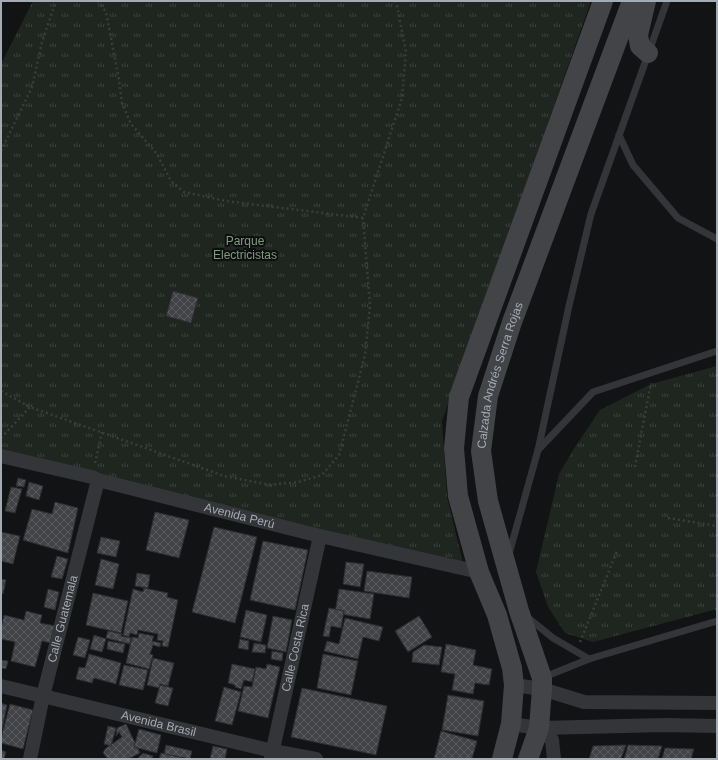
<svg xmlns="http://www.w3.org/2000/svg" width="718" height="760" font-family="Helvetica,sans-serif">
	<style>
		.park { fill: url(#park-tufts) }
		.building { fill: url(#building-cross-hatch); stroke: #2d2d2f }
		.lines { fill: none; stroke-linecap: round; stroke-linejoin: round }
		.path { stroke: #3a3c3f; stroke-width: 2.5; stroke-dasharray: 2 3; stroke-linecap: butt }
		.lane { stroke: #343538; stroke-width: 7 }
		.street { stroke: #343538; stroke-width: 14 }
		.secondary { stroke: #424448; stroke-width: 20 }
		.labels { text-anchor: middle; dominant-baseline: central; stroke-width: 4; stroke-linejoin: round; paint-order: stroke }
		.park-label { font-size: 12px; fill: #809c7e; stroke: #0d0e0f }
		.street-label { font-size: 12px; fill: #a5abb3; stroke: #0d0e0f }
	</style>
	<defs>
		<pattern id="park-tufts" width="24" height="20" patternUnits="userSpaceOnUse"><rect width="24" height="20" fill="#1f261f"/><path d="M3 7l-1-3M5 7V3M7 7l1-3M15 17l-1-3M17 17v-4M19 17l1-3" fill="none" stroke="#3d433d"/></pattern>
		<pattern id="building-cross-hatch" width="8" height="8" patternUnits="userSpaceOnUse"><rect width="8" height="8" fill="#414347"/><path d="M0 0l8 8M0 8l8-8" fill="none" stroke="#595b5f"/></pattern>
	</defs>
	<rect width="100%" height="100%" fill="#121314"/>
	<g class="park">
		<path d="M33 1H591L442 421 447 497 463 563 1 456V64Z"/>
		<path d="M717 366V609L593 642 565 633 548 607 536 572 559 474 575 447 600 410 651 384Z"/>
	</g>
	<g class="building">
		<path d="M173 291 198 298 191 323 166 316Z"/>
		<path d="M18 478 26 480 24 487 16 486Z"/>
		<path d="M29 482 43 486 39 500 26 496Z"/>
		<path d="M11 487 22 489 15 513 5 511Z"/>
		<path d="M55 502 78 508 68 553 23 540 32 509 52 514Z"/>
		<path d="M155 512 189 520 179 558 146 550Z"/>
		<path d="M214 527 257 537 235 623 192 612Z"/>
		<path d="M1 532 20 536 13 564 1 561Z"/>
		<path d="M101 537 120 541 116 557 97 553Z"/>
		<path d="M263 541 308 550 295 610 250 600Z"/>
		<path d="M57 556 68 559 62 579 51 577Z"/>
		<path d="M101 559 119 564 113 589 95 585Z"/>
		<path d="M346 562 364 564 360 587 343 584Z"/>
		<path d="M367 571 412 577 409 598 364 591Z"/>
		<path d="M137 573 150 575 148 588 135 586Z"/>
		<path d="M1 579 6 580 3 594 1 593Z"/>
		<path d="M144 588 168 593 167 597 178 600 168 647 162 646 163 641 157 640 158 634 138 630 137 635 130 633 129 637 123 635 133 589 143 592Z"/>
		<path d="M48 589 59 592 55 610 44 607Z"/>
		<path d="M339 589 374 594 370 619 335 613Z"/>
		<path d="M93 593 128 601 121 633 86 625Z"/>
		<path d="M329 608 344 611 341 628 331 626 329 637 323 636Z"/>
		<path d="M246 610 267 615 261 642 240 637Z"/>
		<path d="M26 611 42 615 40 623 56 626 51 643 42 641 35 667 11 661 15 642 1 639V628L4 615 24 620Z"/>
		<path d="M273 616 292 620 286 652 267 648Z"/>
		<path d="M419 616 432 637 408 652 395 631Z"/>
		<path d="M345 618 383 627 379 641 363 637 358 659 324 651 327 641 339 644Z"/>
		<path d="M108 631 122 634 121 636 131 638 130 644 106 638Z"/>
		<path d="M139 633 154 636 152 641 161 643 160 647 153 645 150 654 153 655 149 669 126 663 132 637 138 638Z"/>
		<path d="M94 635 106 639 102 652 90 649Z"/>
		<path d="M78 637 90 640 85 658 73 655Z"/>
		<path d="M240 639 249 641 248 650 238 648Z"/>
		<path d="M108 641 125 644 123 653 107 649Z"/>
		<path d="M254 643 266 645 265 653 252 652Z"/>
		<path d="M446 644 476 650 473 665 492 669 489 685 475 683 473 694 452 690 455 674 441 672Z"/>
		<path d="M424 645 442 647 439 665 412 662 413 652Z"/>
		<path d="M272 651 283 653 282 661 271 659Z"/>
		<path d="M89 654 121 663 116 684 94 678 92 683 76 679 79 667 85 668Z"/>
		<path d="M323 654 358 661 351 695 317 688Z"/>
		<path d="M153 658 174 663 168 686 160 684 159 688 147 685Z"/>
		<path d="M1 660 8 661 6 669 1 668Z"/>
		<path d="M232 664 255 669 252 682 244 680 241 689 235 687V685L228 683Z"/>
		<path d="M267 664 280 667 268 718 238 711 244 686 252 687 256 667 266 669Z"/>
		<path d="M124 665 148 670 143 690 119 685Z"/>
		<path d="M160 685 173 688 168 706 155 703Z"/>
		<path d="M224 687 241 692 232 725 215 721Z"/>
		<path d="M302 688 387 706 376 755 291 737Z"/>
		<path d="M448 695 484 701 478 736 442 730Z"/>
		<path d="M1 703 7 705 1 735Z"/>
		<path d="M10 704 33 710 23 749 1 743V738Z"/>
		<path d="M126 724 140 753 128 759H106L107 758 103 753 105 749 122 737 119 732 116 736 117 728Z"/>
		<path d="M108 726 116 728 111 746 104 744Z"/>
		<path d="M139 729 161 735 157 753 134 747Z"/>
		<path d="M441 731 477 741 472 759H434Z"/>
		<path d="M166 745 192 751 190 759 164 754Z"/>
		<path d="M626 745 621 759H589L593 746Z"/>
		<path d="M628 745 662 746 658 759H624Z"/>
		<path d="M213 746 227 749 225 759H210Z"/>
		<path d="M665 748 694 749 691 759H662Z"/>
		<path d="M1 750 6 752 4 759H1Z"/>
		<path d="M143 753 153 756 152 759H137Z"/>
		<path d="M161 753 188 759H159Z"/>
	</g>
	<g class="lines">
		<g class="path">
			<path d="M98 1 106 12 119 80 122 103 131 124 157 154 171 181 184 192 226 201 363 218 402 98 406 52 396 1"/>
			<path d="M1 151 32 87 42 42 56 1"/>
			<path d="M1 391 30 407 224 476 270 485 298 482 322 475 339 455 365 355 370 305 363 218"/>
			<path d="M1 438 30 407"/>
			<path d="M95 463 102 432"/>
			<path d="M635 467 651 383"/>
			<path d="M668 518 717 526"/>
			<path d="M716 610 717 603"/>
			<path d="M580 642 617 551"/>
		</g>
		<g class="lane">
			<path d="M619 135 633 165 678 218 717 239"/>
			<path d="M538 450 593 392 717 351"/>
			<path d="M509 554 538 450 569 306 591 214 667 1"/>
			<path d="M527 617 553 638 589 659"/>
			<path d="M542 678 589 659 717 621"/>
		</g>
		<g class="street">
			<path id="s1" d="M1 456 92 477 98 480 320 536 479 572"/>
			<path d="M514 685 542 689 584 702 717 703"/>
			<path id="s2" d="M1 686 273 751 316 759"/>
			<path d="M511 724 539 728 665 725 717 726"/>
			<path d="M539 728 552 740 554 759"/>
			<path id="s3" d="M271 758 320 536"/>
			<path id="s4" d="M30 759 43 696 98 480"/>
		</g>
		<g class="secondary">
			<path d="M646 1 638 35 640 46 648 53"/>
			<path d="M502 759 511 724 514 685 512 668 497 615 479 572 458 496 454 448 459 397 603 1"/>
			<path id="s5" d="M528 759 539 728 542 689V678L519 611 488 501 481 451 488 396 512 322 632 1"/>
		</g>
	</g>
	<g class="labels">
		<g class="park-label">
			<text x="245" y="241">Parque<tspan x="245" dy="14">Electricistas</tspan></text>
		</g>
		<g class="street-label">
			<text stroke="none"><textPath href="#s5" startOffset="397">Calzada Andrés Serra Rojas</textPath></text>
			<text stroke="none"><textPath href="#s1" startOffset="246">Avenida Perú</textPath></text>
			<text stroke="none"><textPath href="#s4" startOffset="144">Calle Guatemala</textPath></text>
			<text stroke="none"><textPath href="#s3" startOffset="113">Calle Costa Rica</textPath></text>
			<text stroke="none"><textPath href="#s2" startOffset="162">Avenida Brasil</textPath></text>
		</g>
	</g>
	<rect width="718" height="760" fill="none" stroke="#a5abb3" stroke-width="4"/>
</svg>
